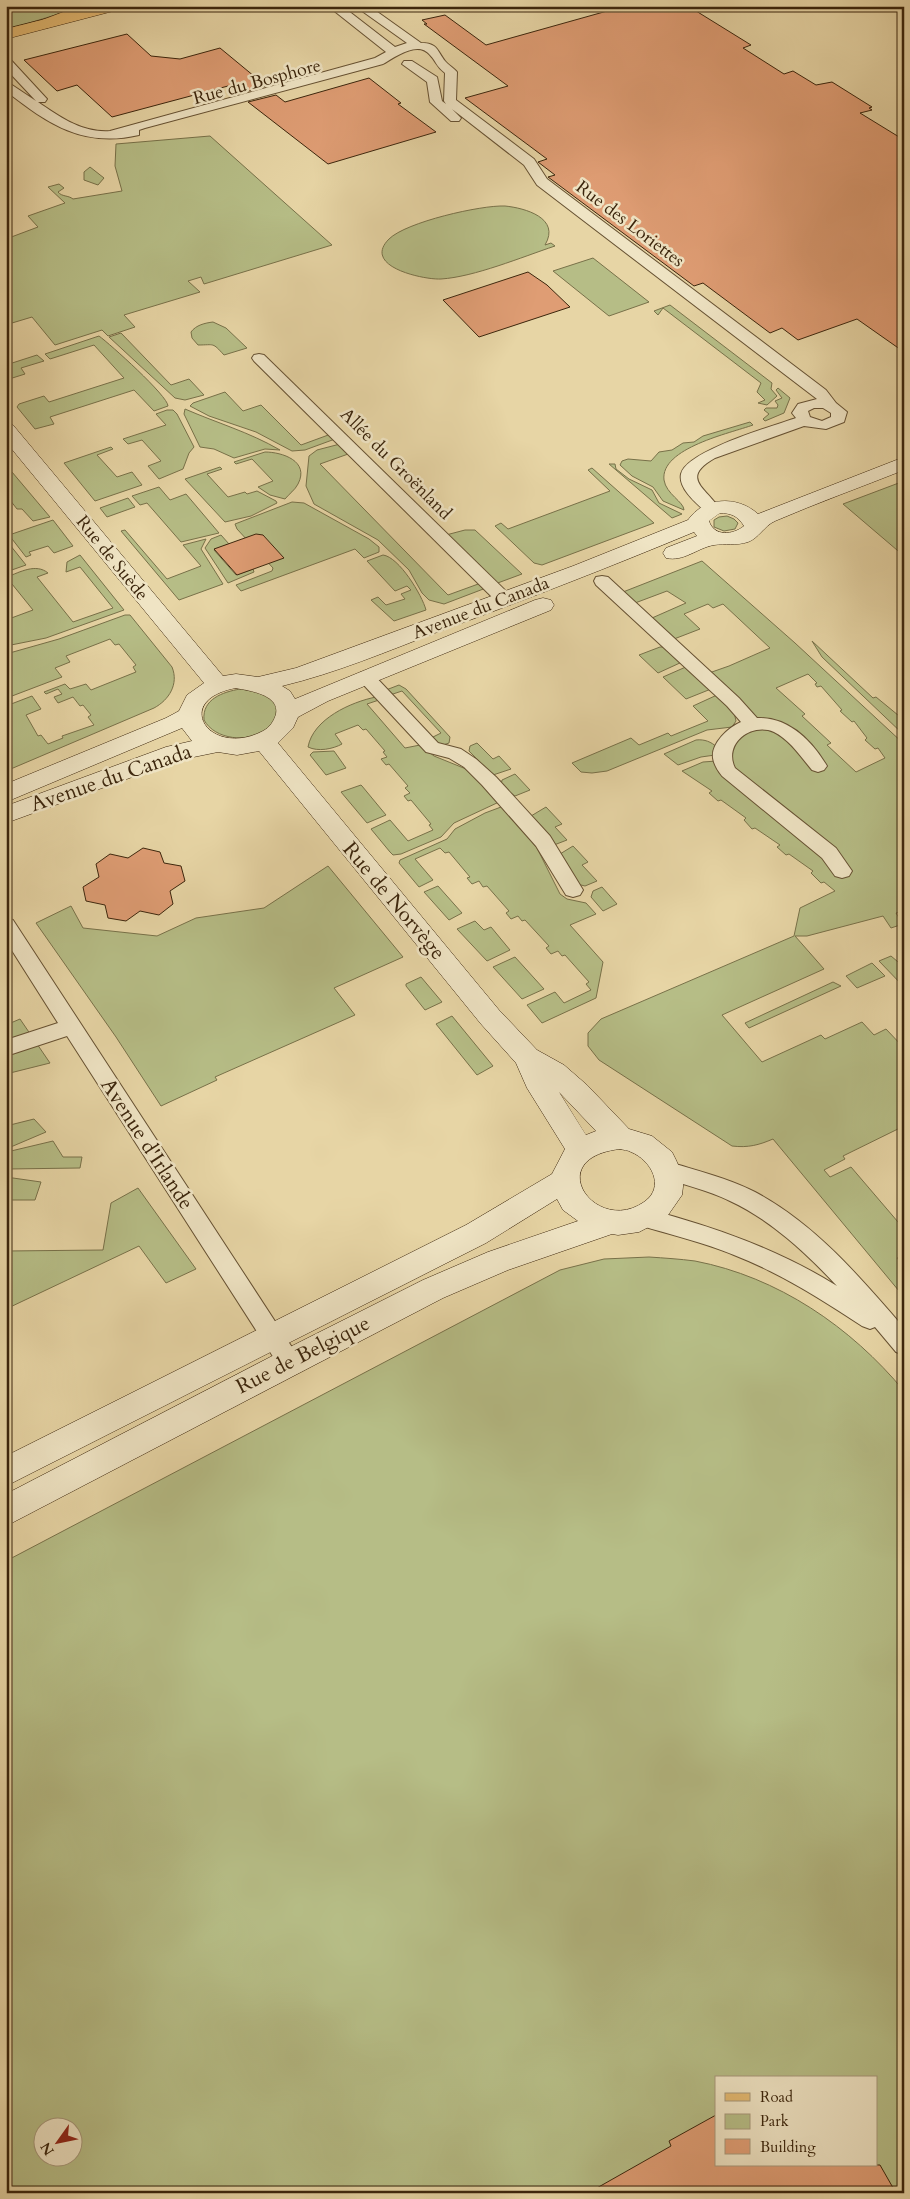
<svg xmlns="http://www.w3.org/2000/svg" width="910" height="2199" font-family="Cardo,serif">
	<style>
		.green { fill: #b6bd86; stroke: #787149; fill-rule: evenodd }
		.building { fill: #df9d74; stroke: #3b250c }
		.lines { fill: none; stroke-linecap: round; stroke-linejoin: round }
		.street-casing { stroke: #665132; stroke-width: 2 }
		.secondary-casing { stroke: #3b250c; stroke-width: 1 }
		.primary-casing { stroke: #3b250c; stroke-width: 1 }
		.highway-casing { stroke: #3b250c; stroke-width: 1 }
		.street { fill: #efe4c4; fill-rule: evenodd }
		.secondary { fill: #efe4c4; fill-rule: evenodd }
		.primary { fill: #e4ba72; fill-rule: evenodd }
		.highway { fill: #e4ba72; fill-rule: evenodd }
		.labels { text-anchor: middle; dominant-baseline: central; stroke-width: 5; stroke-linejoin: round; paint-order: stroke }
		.far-street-label { font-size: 18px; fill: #3b250c; stroke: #efe4c4 }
		.street-label { font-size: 21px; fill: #3b250c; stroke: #efe4c4 }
	</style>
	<rect width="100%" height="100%" fill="#e7d5a5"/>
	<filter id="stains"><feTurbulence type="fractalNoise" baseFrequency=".004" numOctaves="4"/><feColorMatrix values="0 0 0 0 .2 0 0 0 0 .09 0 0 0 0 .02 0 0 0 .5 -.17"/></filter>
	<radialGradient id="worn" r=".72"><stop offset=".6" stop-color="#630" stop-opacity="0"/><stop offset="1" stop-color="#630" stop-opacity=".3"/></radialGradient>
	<g class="green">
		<path d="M6 6H85L6 30Z"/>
		<path d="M210 136 332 245 204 284 201 277 188 281 200 292 124 315 135 327 108 336 102 330 55 345 32 317 12 323 6 320V239L38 227 28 216 65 203 48 187 59 184 64 188 58 192C62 197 68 195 73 199L122 191 115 166 116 144Z"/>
		<path d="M90 167 104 178 98 185 84 180V172Z"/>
		<path d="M505 206C525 208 561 218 545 245L551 243 555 246C522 257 474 277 441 279 425 280 361 267 389 239 406 222 481 205 505 206Z"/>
		<path d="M593 258 649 302 609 316 553 271Z"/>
		<path d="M670 305 772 383 771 389 777 396 767 405 758 403 765 400 757 392 761 383 663 308 658 315 654 311Z"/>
		<path d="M213 322 226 328 247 348 224 355C212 342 215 345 198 345L192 338 191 332C196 325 205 323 213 322Z"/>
		<path d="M121 333 171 385 189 379 204 395 185 400 175 398 109 337Z"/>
		<path d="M99 336C110 344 168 396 168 406L154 411 134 390 50 417 54 424 35 429 17 407 19 404 44 396 49 402 124 378 94 345 50 359 45 354Z"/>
		<path d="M37 355 44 361 21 368 25 374 6 380V365Z"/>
		<path d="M778 388 790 398 784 413 765 421 763 419 769 414 764 410 766 408H777L778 405 775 401 782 398 776 390Z"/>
		<path d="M225 392 243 411 261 405 301 445 331 434 335 439 305 450 292 451 256 432 209 416 190 406 193 403Z"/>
		<path d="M185 409C217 423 249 432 280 450L265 449 234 458 214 449 200 447 184 414Z"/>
		<path d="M167 410H173L177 414 194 447 189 453 183 469 159 479 148 466 161 461 142 440 128 444 123 439 166 425 156 414Z"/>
		<path d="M750 422 753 425C731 433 660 448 664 480 666 494 684 502 684 510L663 501 653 487 632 476 620 465 622 461 628 459 651 461 659 452 672 450 683 443 694 442 703 436Z"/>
		<path d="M340 444 351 453 320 464 446 593 448 595 481 583 486 588 444 604 429 600 422 593 409 570 378 540 314 504 306 486 309 456 317 450Z"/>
		<path d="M111 447 113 449 97 455 117 477 132 472 142 485 95 501 64 463Z"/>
		<path d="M265 452C282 452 310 461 298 484 295 490 289 494 285 499L270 495 258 487 273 481 252 459 236 464 234 462Z"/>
		<path d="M609 464H615L616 469 629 479 652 490 659 503 682 514 672 518Z"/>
		<path d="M220 467 222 469 207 474 228 497 245 492 247 494 257 491 276 501 277 503 251 516 225 522 185 479Z"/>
		<path d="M592 468 654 523 542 565 534 563 495 526 501 523 508 529 610 491 588 470Z"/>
		<path d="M12 472 50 517 33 521 22 509H17L6 495V474Z"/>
		<path d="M904 481V556L843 504Z"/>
		<path d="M159 487 170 500 186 494 219 533 181 542 147 503 140 505 132 496Z"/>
		<path d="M128 498 135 507 107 517 100 508Z"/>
		<path d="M292 502 304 503 369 539 379 547V552L364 558 355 549 241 591 236 585 272 571 273 568 237 529 235 524Z"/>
		<path d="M727 516 734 519 738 523 735 529 724 531 714 527V520L719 517Z"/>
		<path d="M53 520 73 546 54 553 48 546 29 552 31 555 26 557 9 535Z"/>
		<path d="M125 530 167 579 201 566 183 545 206 539 201 549 223 584 179 600 121 531Z"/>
		<path d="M465 530H475L522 574 495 584 446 535Z"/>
		<path d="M221 535 229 544 214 550 236 575 253 569 254 572 228 583 205 548 211 539Z"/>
		<path d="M6 540 26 565 6 572Z"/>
		<path d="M80 555 124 610 46 638 6 646V620L33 610 12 584 6 586 7 577C20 572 36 563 48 573L37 577 73 622 113 608 80 567 66 572 67 562Z"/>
		<path d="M383 555C399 557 422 595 426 610L394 621 371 600 378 597 386 605 405 599 401 594 411 590 407 586 395 591 367 561Z"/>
		<path d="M702 561 795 643 904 744V911L896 913 903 924 891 928 883 916 807 936H795L824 969 722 1015 762 1062 821 1035 825 1039 862 1022 874 1035 886 1029 904 1048V1126L843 1156 845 1159 824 1170 830 1177 851 1167 904 1229V1254L897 1258 904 1266V1297L773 1139C759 1145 748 1148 732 1146L599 1060 588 1046V1033L601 1019 794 936 800 908 835 891 824 882 821 883 811 873 813 871 789 854 786 855 777 847 780 845 755 828 752 829 744 820 746 818 721 800 718 801 709 793 712 791 682 771 703 762 730 760 729 753 750 710 709 673 729 666 770 648 723 604 713 608 708 604 684 614 700 629 674 639 652 618 686 603 667 591 635 603 623 592ZM808 674 817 683 815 684 817 687 821 686 842 710 840 711 852 722 854 721 867 738 865 740 875 749 878 748 885 758 856 772 827 745 831 743 802 716 805 714 776 688Z"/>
		<path d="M125 615H130L172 667C179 684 169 700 154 708L6 771V706L32 696 41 709 26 715 38 736 41 735 48 744 63 738 62 736 94 725 88 717 91 715 83 705 80 706 73 697 58 703 54 697 62 694 58 689 46 694 44 692 65 684 70 689 86 684 91 690 136 672 133 667 136 665 119 644 115 645 110 639 66 656 70 662 55 668 62 677 12 696 6 688V654L59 639Z"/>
		<path d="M812 641 873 698 876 697 904 720V735L822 657Z"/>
		<path d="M660 647H665L682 662 658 673 639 655Z"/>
		<path d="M688 666 711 689 686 699 663 677Z"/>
		<path d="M399 685 406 689 450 737 449 743 440 746 429 739 441 733 402 691 390 695 386 690Z"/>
		<path d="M240 689C263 690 295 708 266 730 248 743 215 740 204 720 202 699 223 692 240 689Z"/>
		<path d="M717 695 734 712 736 721 732 727 707 730 607 771 592 773 581 772 572 763 631 738 639 745 668 733 671 736 708 721 693 706Z"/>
		<path d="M376 697 379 700 367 704 405 748 420 745 434 756 471 771 499 802 454 823 441 837 401 854 393 855 390 852 371 829 390 820 408 841 433 830 429 825 431 824 411 800 408 801 404 796 410 793 405 788 408 786 389 764 386 765 381 759 387 757 383 752 385 751 366 729 363 730 358 725 335 734 342 744C333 749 318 752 308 747 313 719 351 702 376 697Z"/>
		<path d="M696 740C705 739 711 742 717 747L715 755 701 757 678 765 664 754Z"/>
		<path d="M477 743 493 759 499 756 511 769 493 775 469 751 470 746Z"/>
		<path d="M334 751 346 768 326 775 310 755 313 752Z"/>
		<path d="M515 774 530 790 515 796 501 785 502 780Z"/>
		<path d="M361 785 362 786 386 815 367 823 341 792Z"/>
		<path d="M501 807 504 808 537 848 560 894 567 899 586 903 596 914 570 925 603 962 596 998 542 1023 527 1005 555 992 564 1003 591 990 586 984 589 982 565 955 562 956 558 951 551 954 546 948 549 946 525 920 522 921 518 916 511 919 506 913 509 911 487 886 483 887 479 881 472 884 467 878 470 877 449 852 445 853 440 848 415 859 433 880 419 887 399 863 400 860 447 839 455 829 485 813Z"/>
		<path d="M546 807 562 824 555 827 567 840 554 845 531 816Z"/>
		<path d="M573 846 588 862 582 865 597 881 585 886 577 884 560 854Z"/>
		<path d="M328 866 403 957 334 988 355 1015 215 1077 217 1080 161 1106 116 1037 36 923 71 906 83 928 157 936 196 918 264 908Z"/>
		<path d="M438 886 462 913 449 920 424 892Z"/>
		<path d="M602 887 617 904 603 911 591 897 593 891Z"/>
		<path d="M475 921 484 930 491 927 510 950 487 961 457 929Z"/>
		<path d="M891 956 904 967V987L879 961Z"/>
		<path d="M515 957 544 989 522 999 493 967Z"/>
		<path d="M872 963 885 976 857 988 846 976Z"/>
		<path d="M421 977 442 1002 425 1010 406 986V984Z"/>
		<path d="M833 982 841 986 749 1028 745 1023Z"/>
		<path d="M452 1016 493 1066 477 1075 436 1024Z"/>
		<path d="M20 1019 50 1063 6 1074V1025Z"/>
		<path d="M34 1119 46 1132 6 1149V1126Z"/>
		<path d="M53 1141 63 1157H82L80 1168 7 1169 11 1151Z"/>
		<path d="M6 1177 41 1182 35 1200H6Z"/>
		<path d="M138 1188 196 1269 166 1283 139 1246 6 1309V1251L103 1250 111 1203Z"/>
		<path d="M649 1257C664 1258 680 1259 695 1261 778 1277 851 1327 904 1391V2193H6V1561L560 1270 604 1259ZM716 2078H876V2165H716ZM42 2126H72V2156H42Z"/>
	</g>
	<g class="building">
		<path d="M625 6H688L751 45 743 48 784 74 793 71 816 85 832 82 872 107 869 108 872 110 860 113 904 140V352L857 319 798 340 782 328 770 333 703 283 694 286 548 177 555 175 538 162 547 159 465 98 508 86 424 24H427L422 20 445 15 486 45Z"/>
		<path d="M127 34 151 56 180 59 220 48 266 86 238 94 228 86 112 117 77 85 57 91 24 60Z"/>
		<path d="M369 78 401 103 398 104 436 132 328 164 248 102 276 95 285 102Z"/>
		<path d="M528 272 547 285 570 307 479 337 443 300Z"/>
		<path d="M256 534 263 535 284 558 237 575 214 549Z"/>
		<path d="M143 848 160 852 164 863 181 866 185 881 170 891 173 904 159 915 140 911 126 921 108 918 105 905 86 901 83 887 99 877 96 864 110 854 128 858Z"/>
		<path d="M716 2115V2165H880L896 2193H588L671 2146 669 2141Z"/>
	</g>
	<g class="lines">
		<g class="street-casing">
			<g id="street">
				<path d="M328 6H342L395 47 407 43 355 6H369L421 43C438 43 437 51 445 61 448 65 454 68 457 72L456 100 534 159 547 179 826 390 836 403 847 412 844 422 826 429 804 426 715 458C680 478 705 487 719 508L717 511H705C696 503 678 488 681 474 686 451 773 426 796 418L792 413 798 404 817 399 537 185 524 165 452 109 461 118 459 121H451L430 102 427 82 402 64 404 61H412L437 77 442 101 446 104 444 101 445 73C435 65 437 62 430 55 418 40 395 57 383 64L145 128 139 130V135C83 148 48 124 6 91V81L36 101 6 69V58L10 59 47 99 45 102H38C60 117 82 133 110 131L375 58 386 52ZM814 408H823L831 413V417L822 421 810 417 808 411Z"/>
				<path d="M259 354 264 355 511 596 513 600 511 604 505 605 499 604 254 361 252 358 254 355Z"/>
				<path d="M602 576 608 577 739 698 757 718C789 717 812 741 827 766L824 770 818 772 812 770C801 757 790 740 774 732 751 722 723 744 735 768L836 848 852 871 849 876 842 878 835 876 822 858 722 776C718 771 714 765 713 758 711 743 729 727 741 722L727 706 596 585 594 581 596 577Z"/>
				<path d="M366 671 372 673 438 743 461 749 476 759 496 777 550 836 583 890 580 895 573 897 566 895 536 846 482 785 464 767 449 758 426 752 360 681 357 677 360 673Z"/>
				<path d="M6 918 13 920 297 1355 301 1362 297 1369 289 1372 281 1369 67 1036 6 1056V1040L58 1023 6 941Z"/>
				<path d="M669 1162C698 1171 728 1178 755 1192 814 1223 861 1278 904 1328V1355L896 1352 875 1327 870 1329 862 1326C821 1299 780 1273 734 1255 703 1242 671 1235 639 1225L636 1218 639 1211 647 1209C714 1227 778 1249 837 1286 806 1253 771 1220 730 1201 708 1190 684 1185 661 1177L658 1171 661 1165Z"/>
			</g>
		</g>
		<g class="secondary-casing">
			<path id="secondary" d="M6 423 13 425 223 676 236 674 258 677 296 668 573 566 688 520C704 497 737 495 758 514L904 457V470C861 487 817 503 775 521 764 526 759 538 748 542 736 546 725 543 714 545 697 548 684 562 666 558L663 553 666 548 697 536 694 532C610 567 525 600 440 631 388 651 336 673 282 686L290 691 295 699 535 600 543 598 551 600 554 605 551 610 328 701 298 717 293 728 278 743 499 1010 537 1050 564 1065 587 1085 629 1129 652 1136 672 1152 676 1160 684 1178 682 1195 666 1218 639 1232 618 1235 612 1234 508 1270 443 1298 6 1526V1494L278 1353 423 1280 488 1252 578 1221 563 1210 557 1199 486 1243 6 1486V1456L466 1225 552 1174 565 1149 527 1088 516 1063 481 1024 259 751 237 755 218 752 179 760 6 823V806L166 747 192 741 182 728 6 802V784L166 718 179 711 187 695 204 683 6 442ZM720 513C731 513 738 516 744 526 733 535 714 537 709 521ZM236 688C249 691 280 694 276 714 274 721 270 727 263 731 210 759 170 700 236 688ZM559 1092 596 1131 586 1135ZM620 1149C623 1150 628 1150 631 1152 651 1160 666 1187 644 1202 596 1236 540 1158 620 1149Z"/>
		</g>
		<g class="primary-casing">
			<path id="primary" d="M97 6H123L121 9 6 39V29Z"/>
		</g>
		<g class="highway-casing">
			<path id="highway" d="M79 6H101L99 9 47 28H37L34 25 37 22Z"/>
		</g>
		<use href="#street" class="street"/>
		<use href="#secondary" class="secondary"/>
		<use href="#primary" class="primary"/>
		<use href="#highway" class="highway"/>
	</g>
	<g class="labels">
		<g class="far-street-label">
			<text transform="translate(257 82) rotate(-15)">Rue du Bosphore</text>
			<text transform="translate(630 224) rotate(37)">Rue des Loriettes</text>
			<text transform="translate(396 464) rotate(45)">Allée du Groënland</text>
			<text transform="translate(112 558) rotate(51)">Rue de Suède</text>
			<text transform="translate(481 608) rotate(-21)">Avenue du Canada</text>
		</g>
		<g class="street-label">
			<text transform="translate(111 778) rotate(-19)">Avenue du Canada</text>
			<text transform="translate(394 901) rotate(50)">Rue de Norvège</text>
			<text transform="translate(147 1144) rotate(57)">Avenue d'Irlande</text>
			<text transform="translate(303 1355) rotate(-27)">Rue de Belgique</text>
		</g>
	</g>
	<rect width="910" height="2199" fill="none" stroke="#e7d5a5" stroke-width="25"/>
	<rect x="8" y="8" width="895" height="2184" fill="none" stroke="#3b250c" stroke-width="2.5"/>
	<rect x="12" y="12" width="885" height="2174" fill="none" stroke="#3b250c"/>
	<rect x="715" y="2076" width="162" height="90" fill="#efe4c4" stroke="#a7987a"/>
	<rect x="725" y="2093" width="25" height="8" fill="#e4ba72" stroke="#a7987a"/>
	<text x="760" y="2102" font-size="15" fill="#3b250c">Road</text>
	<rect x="725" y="2114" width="25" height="15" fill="#b6bd86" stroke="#a7987a"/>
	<text x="760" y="2126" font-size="15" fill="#3b250c">Park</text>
	<rect x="725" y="2139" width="25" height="15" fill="#df9d74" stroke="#a7987a"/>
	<text x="760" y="2152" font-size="15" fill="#3b250c">Building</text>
	<g transform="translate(58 2142) rotate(237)"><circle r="24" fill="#efe4c4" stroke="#a7987a"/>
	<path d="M0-4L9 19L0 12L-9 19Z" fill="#8f2418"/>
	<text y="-8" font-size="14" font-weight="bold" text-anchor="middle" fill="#3b250c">N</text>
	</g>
	<rect width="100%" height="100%" filter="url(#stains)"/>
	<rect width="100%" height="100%" fill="url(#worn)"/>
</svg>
